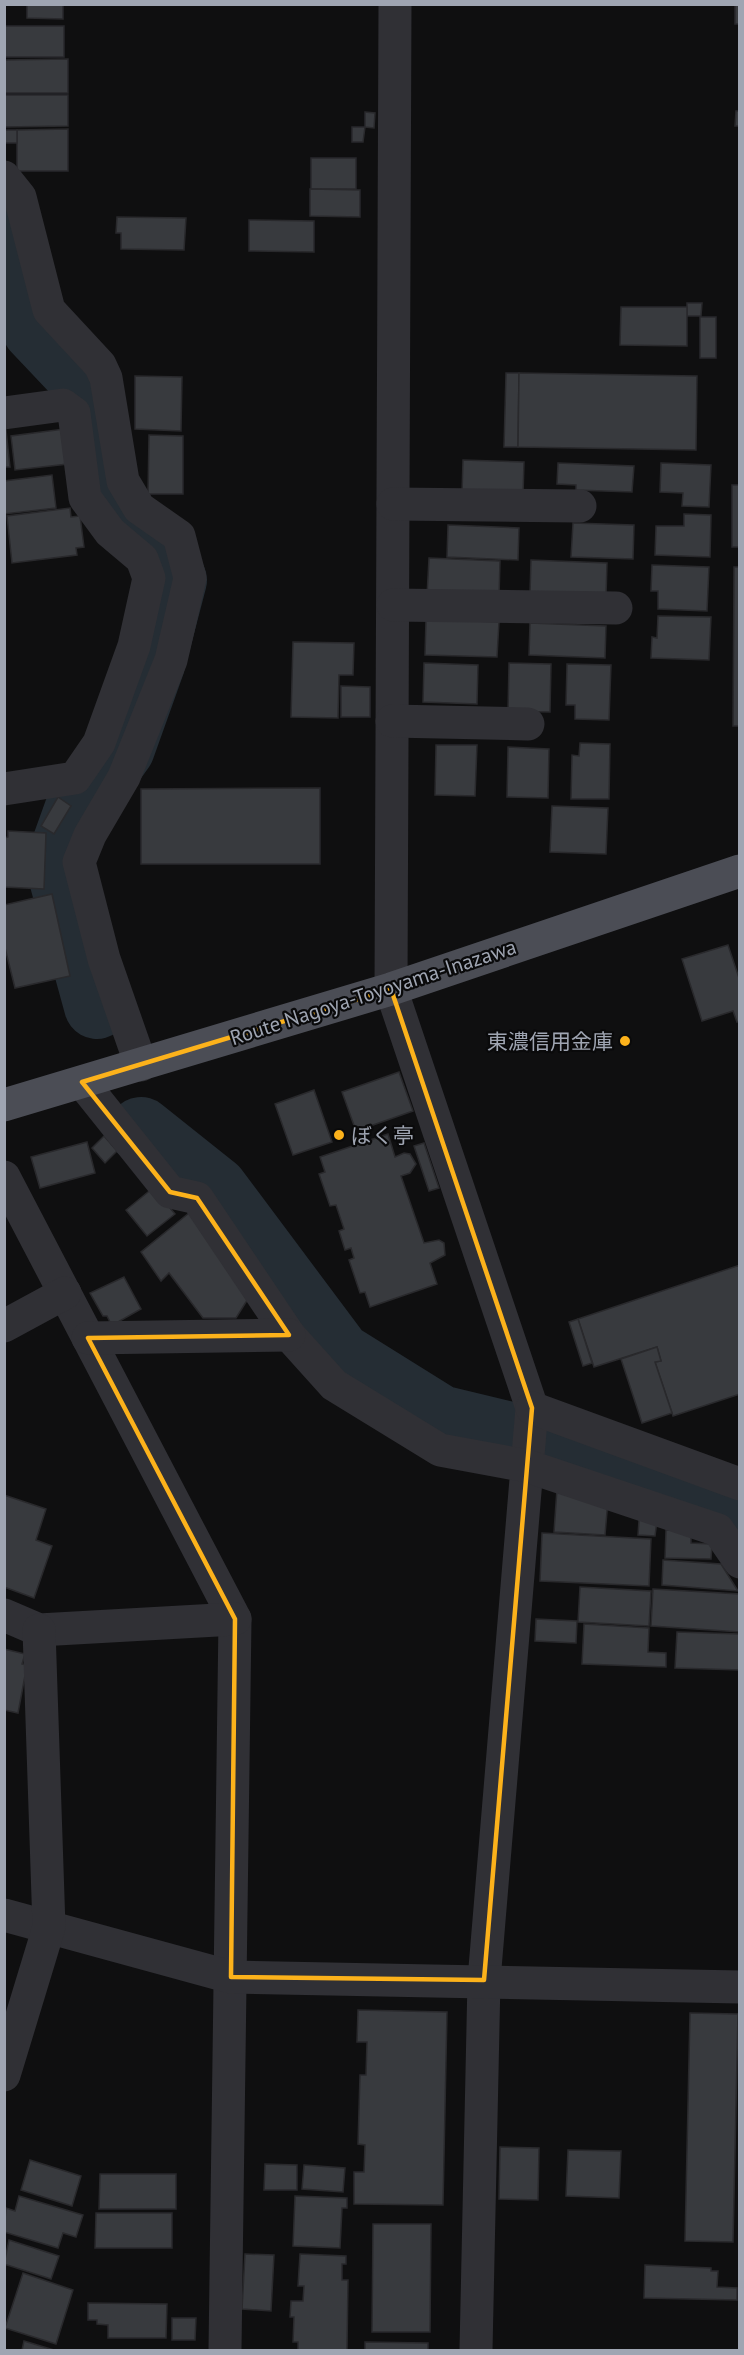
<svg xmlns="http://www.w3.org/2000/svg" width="744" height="2355" font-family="'PT Sans','Noto Sans JP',sans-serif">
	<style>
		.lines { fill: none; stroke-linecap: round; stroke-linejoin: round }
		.river { stroke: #252d34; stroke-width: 66 }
		.building { fill: #383a3e; stroke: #29292c; stroke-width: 1.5 }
		.minor { stroke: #303035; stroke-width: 33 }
		.major { stroke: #4b4d55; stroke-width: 33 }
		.marked { fill: none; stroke: #fcb21b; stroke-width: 4.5; stroke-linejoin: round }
		.poi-dot { fill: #fcb21b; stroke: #0a0a0b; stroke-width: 2 }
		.labels { text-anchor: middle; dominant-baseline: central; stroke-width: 4.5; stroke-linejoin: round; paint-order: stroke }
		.street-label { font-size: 21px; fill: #9fa5b2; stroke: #0a0a0b }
		.poi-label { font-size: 21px; fill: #9fa5b2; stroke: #0a0a0b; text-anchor: end }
	</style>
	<rect width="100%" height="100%" fill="#0f0f10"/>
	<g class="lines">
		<g class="river">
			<path d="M4 215 35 329 87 384 103 488 129 526 157 546 174 580 152 664 122 748 77 811 58 864 97 1006"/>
			<path d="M141 1130 215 1189 339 1355 440 1418 580 1452 733 1507 740 1516"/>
		</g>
	</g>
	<g class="building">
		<path d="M27 4H63V19L27 18Z"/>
		<rect x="735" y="4" width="5" height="20"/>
		<rect x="4" y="26" width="60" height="31"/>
		<path d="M68 59V93H4V60Z"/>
		<path d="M4 95H68V126L4 127Z"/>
		<path d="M736 111H740V126H735Z"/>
		<path d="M365 112 375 113 374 128 365 127Z"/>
		<path d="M352 127H365L363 142H352Z"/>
		<path d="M68 129V171H17V130Z"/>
		<rect x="4" y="130" width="13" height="13"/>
		<rect x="311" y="158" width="45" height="31"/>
		<path d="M310 189 360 190V217L310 216Z"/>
		<path d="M117 217 186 218 184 250 121 249V233H116Z"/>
		<path d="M249 220 314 221V252L249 251Z"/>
		<path d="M687 303H702L701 316H687Z"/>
		<path d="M621 307H687V346L620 345Z"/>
		<rect x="700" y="317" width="16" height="41"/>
		<path d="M506 373H519L518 447H504Z"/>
		<path d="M519 373 697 376 696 450 518 447Z"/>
		<path d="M135 376 182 377 181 431 135 429Z"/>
		<path d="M64 429 68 464 15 470 11 436Z"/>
		<path d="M6 430 10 467H4V431Z"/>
		<path d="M149 435 183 436V494H148Z"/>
		<path d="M463 460 524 462 523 495 462 493Z"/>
		<path d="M558 463 634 466 632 492 576 490V485L557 484Z"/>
		<path d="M661 463 711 465 709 507 682 506 683 493 660 492Z"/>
		<path d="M52 475 56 508 4 514V481Z"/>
		<rect x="732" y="485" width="8" height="62"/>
		<path d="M70 508 71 517 80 516 84 547 76 548 77 555 12 563 7 516Z"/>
		<path d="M684 514 711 515 710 557 655 555 656 526H684Z"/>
		<path d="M573 523 634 525 633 559 571 557Z"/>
		<path d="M448 525 519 528 518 560 447 557Z"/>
		<path d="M429 558 500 561 499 598 427 596Z"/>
		<path d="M531 560 607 563 606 596 530 593Z"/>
		<path d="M652 565 709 567 707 611 658 609V591H651Z"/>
		<path d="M734 567H740V726H733Z"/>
		<path d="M658 616 711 617 709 660 651 658 652 637 657 638Z"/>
		<path d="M426 619 499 622 497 657 425 655Z"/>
		<path d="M530 623 606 626 605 658 529 655Z"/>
		<path d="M293 642 354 643 353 675H339L338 718 291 717Z"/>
		<path d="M424 663 478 665 477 704 423 702Z"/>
		<path d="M509 663 551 664 550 712 508 711Z"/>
		<path d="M567 664 611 665 609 720 575 719V705H566Z"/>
		<path d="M341 686 370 687V717H341Z"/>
		<path d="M580 743 610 744 609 799H571L572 755 579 756Z"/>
		<path d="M436 745H477L475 796 435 795Z"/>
		<path d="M508 747 549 749 548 798 507 797Z"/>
		<path d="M320 788V864H141V789Z"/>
		<path d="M58 797 71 806 54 834 41 826Z"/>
		<path d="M552 806 608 808 606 854 550 852Z"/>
		<path d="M8 831 46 833 44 889 4 887V838L8 837Z"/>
		<path d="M52 894 70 976 15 988 4 944V905Z"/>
		<path d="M728 945 740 981V1021L737 1022 733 1011 702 1021 682 959Z"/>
		<path d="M399 1072 413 1111 356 1131 342 1092Z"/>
		<path d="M314 1090 332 1142 293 1155 275 1104Z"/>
		<path d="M405 1126 409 1136 397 1140 394 1129Z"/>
		<path d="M388 1134 395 1157 404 1153 410 1154 416 1164 410 1173 401 1176 424 1243 439 1240 444 1243 445 1255 430 1263 437 1284 370 1307 365 1292 360 1293 349 1260 354 1258 351 1248 345 1250 339 1231 344 1229 336 1205 330 1206 319 1174 325 1172 320 1157Z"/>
		<path d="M104 1136 117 1151 105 1163 92 1148Z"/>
		<path d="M87 1142 95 1173 40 1188 31 1157Z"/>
		<path d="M424 1143 439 1188 429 1191 414 1146Z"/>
		<path d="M153 1188 175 1214 147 1236 126 1210Z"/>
		<path d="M189 1213 251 1294 236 1318H203L169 1273 161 1281 141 1252Z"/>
		<path d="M740 1265V1394L673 1416 655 1362 661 1361 657 1347 594 1367 578 1319Z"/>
		<path d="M124 1277 141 1309 118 1322H110L107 1316H103L90 1293Z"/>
		<path d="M578 1319 592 1363 583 1366 569 1322Z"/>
		<path d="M657 1347 661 1361 655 1362 672 1413 642 1423 621 1359Z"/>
		<path d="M557 1489 608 1500 605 1535 554 1532Z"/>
		<path d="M4 1495 46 1509 36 1540 52 1546 34 1598 4 1587Z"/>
		<path d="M639 1520 657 1521 655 1536 638 1535Z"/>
		<path d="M666 1530 691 1531V1543L712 1544 711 1559 665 1558Z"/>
		<path d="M542 1533 651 1539 649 1586 540 1581Z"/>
		<path d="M663 1560 721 1564 738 1591 662 1585Z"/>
		<path d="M580 1587 651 1591 649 1626 578 1622Z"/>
		<path d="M653 1589 740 1594V1632L651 1626Z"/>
		<path d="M536 1619 577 1621 576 1643 535 1641Z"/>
		<path d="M584 1624 649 1628 648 1652 666 1653V1667L582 1664Z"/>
		<path d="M677 1632 740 1634V1670L675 1668Z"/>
		<path d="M4 1649 25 1654 22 1664 27 1665 18 1713 4 1710Z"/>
		<path d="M358 2010 447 2012 443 2205 354 2204V2172H364L365 2145 358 2144 360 2075H366L367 2042H357Z"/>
		<path d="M690 2013 738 2014 733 2242 685 2241Z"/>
		<path d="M500 2147 539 2148 538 2200 499 2199Z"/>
		<path d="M568 2150 621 2151 619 2198 566 2196Z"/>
		<path d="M30 2160 81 2176 72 2206 21 2190Z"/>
		<path d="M265 2164 297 2165V2190H264Z"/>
		<path d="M304 2165 345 2168 343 2192 302 2189Z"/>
		<path d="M100 2174H176V2209H99Z"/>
		<path d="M19 2196 83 2215 76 2237 63 2233 58 2248 4 2232 6 2208 15 2211Z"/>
		<path d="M295 2196 347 2198V2208H342L340 2248 293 2246Z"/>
		<path d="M96 2213H172V2248H95Z"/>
		<path d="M373 2224H431L430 2332H372Z"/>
		<path d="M9 2240 59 2256 51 2279 4 2264Z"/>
		<path d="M245 2254 274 2255 271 2311 242 2309Z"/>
		<path d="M300 2254 346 2256V2264H342V2280H348L347 2350H298V2342H293L294 2317H290L291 2301H303L304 2286H298Z"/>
		<path d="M645 2265 711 2268V2271H718L717 2287 737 2288V2300L644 2298Z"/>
		<path d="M23 2273 73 2290 56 2344 5 2328Z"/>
		<path d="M88 2303 167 2304 166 2338H108V2325L97 2324V2320H88Z"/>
		<path d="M172 2318H196L195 2340H172Z"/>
		<path d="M24 2341 54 2350H22Z"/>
		<path d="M365 2342 428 2343V2350H365Z"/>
	</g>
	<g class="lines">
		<g class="minor">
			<path d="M395 4 391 989 532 1408 484 1980 476 2350"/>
			<path d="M4 177 20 197 49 310 100 365 106 378 123 481 139 508 179 536 190 578 171 660 124 777 90 835 79 862 104 959 141 1065"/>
			<path d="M4 413 63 405 74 413 85 498 110 532 142 559 149 578 134 646 99 743 75 778 4 789"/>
			<path d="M393 504 580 506"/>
			<path d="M393 605 616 608"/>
			<path d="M392 721 528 724"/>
			<path d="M82 1082 170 1192 197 1198 289 1335 334 1385 440 1450 527 1466 718 1530 740 1562"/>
			<path d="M4 1177 235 1619 225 2350"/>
			<path d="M4 1326 65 1293"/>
			<path d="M88 1338 289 1335"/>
			<path d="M532 1408 740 1484"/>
			<path d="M4 1615 39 1630 235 1619"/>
			<path d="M4 1915 231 1977 740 1987"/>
			<path d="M4 2075 49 1927 39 1630"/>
		</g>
		<path class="major" d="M4 1105 391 989 740 871"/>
	</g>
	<path class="marked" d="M391 989 532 1408 484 1980 231 1977 235 1619 88 1338 289 1335 197 1198 170 1192 82 1082Z"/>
	<g class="poi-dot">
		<circle cx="625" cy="1041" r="6"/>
		<circle cx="339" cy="1135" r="6"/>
	</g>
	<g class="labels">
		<g class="street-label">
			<text transform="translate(373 992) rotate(-18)">Route Nagoya-Toyoyama-Inazawa</text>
		</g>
		<g class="poi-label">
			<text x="613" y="1041">東濃信用金庫</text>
			<text x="351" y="1135" text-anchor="start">ぼく亭</text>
		</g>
	</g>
	<rect width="744" height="2355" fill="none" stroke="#9fa5b2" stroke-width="12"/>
</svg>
